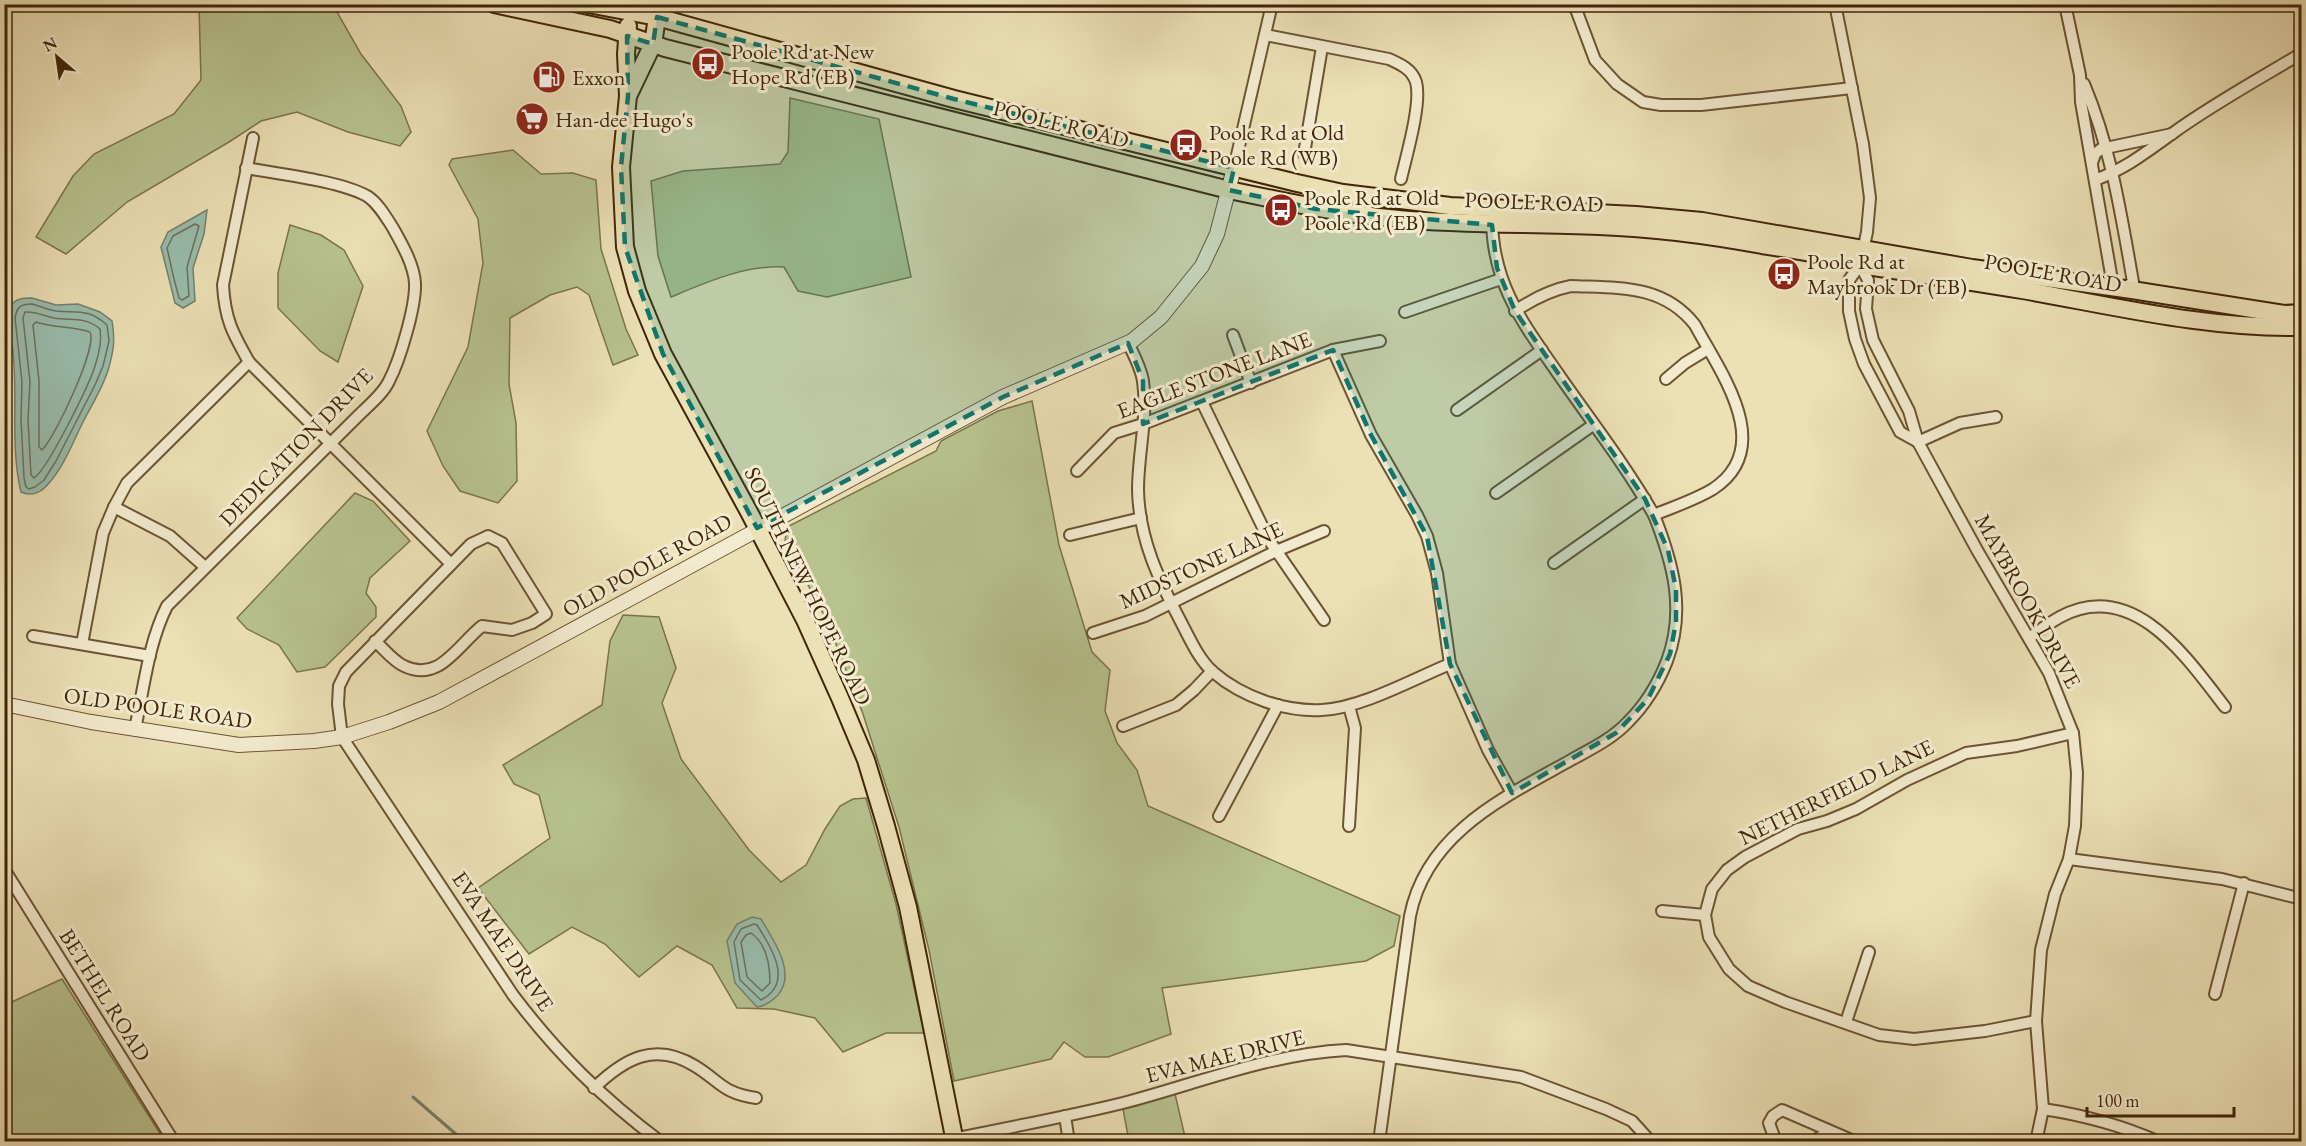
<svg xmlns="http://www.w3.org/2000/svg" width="2306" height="1146" font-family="'EB Garamond',serif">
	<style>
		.green { fill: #b7c28e; stroke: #7c744c; stroke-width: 1.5 }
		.water { fill: #99bdae; stroke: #76806c; stroke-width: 1.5 }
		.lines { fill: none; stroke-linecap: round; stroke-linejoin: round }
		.shore { stroke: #6d715c; stroke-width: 1.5 }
		.stream { stroke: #76806c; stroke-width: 3 }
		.minor-casing { stroke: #6c5434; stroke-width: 14 }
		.tertiary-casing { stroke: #6c5434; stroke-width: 16 }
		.primary-casing { stroke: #412509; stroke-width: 20 }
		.minor { stroke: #f3ebcf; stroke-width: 10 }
		.tertiary { stroke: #f3ebcf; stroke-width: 14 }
		.primary { stroke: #ece0b5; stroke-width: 16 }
		.marked { fill: #0f766e; fill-opacity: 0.2; stroke: #0f766e; stroke-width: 4.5; stroke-dasharray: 12 8; stroke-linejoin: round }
		.labels { text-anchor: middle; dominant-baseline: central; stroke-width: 6; stroke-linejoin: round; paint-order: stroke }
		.poi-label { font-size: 22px; fill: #412509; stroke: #f3ebcf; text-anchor: start }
		.street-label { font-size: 22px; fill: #412509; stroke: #f3ebcf }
	</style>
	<rect width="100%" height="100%" fill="#ece0b5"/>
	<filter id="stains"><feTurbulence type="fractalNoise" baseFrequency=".00333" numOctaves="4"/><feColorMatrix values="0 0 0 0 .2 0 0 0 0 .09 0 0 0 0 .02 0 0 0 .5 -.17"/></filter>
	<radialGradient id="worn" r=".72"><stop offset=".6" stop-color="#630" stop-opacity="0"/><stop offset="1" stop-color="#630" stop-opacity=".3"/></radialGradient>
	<g class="green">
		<path d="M199 5H333L361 54 401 106 411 132 400 146 348 132 297 112 261 121 229 142 127 202 66 254 36 237 73 176 94 154 174 114 201 80Z"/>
		<path d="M790 98 879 119 911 277 827 297 798 291 784 267C745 265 707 282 671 297L658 256 651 181 683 171 780 164 788 152Z"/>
		<path d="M513 150 541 174 573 173 596 180 601 249 626 329 638 355 613 365 589 295 577 287 550 295 510 318 509 384 516 423 517 481 498 503 460 491 443 466 427 431 468 347 483 263 478 219 449 165 452 159Z"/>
		<path d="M290 225 321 235 344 250 363 286 338 362 320 351 278 308V273Z"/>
		<path d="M1032 401 1059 545 1092 652 1110 670 1105 711 1117 743 1137 770 1148 806 1400 916 1394 946 1366 961 1162 988 1171 1034 1108 1057H1085L1064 1042 1051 1059 954 1081 929 950 899 827 863 714 827 621 785 541 787 527 936 451 941 441 998 411Z"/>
		<path d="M355 493 373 501 410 541 370 578 366 593 376 607V617L325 667 297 672 279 645 247 629 237 618Z"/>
		<path d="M623 615 659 617 676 668 662 703 681 759 749 850 781 882 806 865 825 829 840 806 853 799 866 798 896 904 924 1033H886L843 1052 815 1018 774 1009 737 1008 712 965 677 946 639 977 605 944 572 927 529 954 478 888 550 838 539 795 514 784 503 765 602 705 610 641Z"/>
		<path d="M62 979 161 1135 165 1141H5V1005Z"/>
		<path d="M1175 1094 1186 1141H1129L1123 1109Z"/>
	</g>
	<g class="water">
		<path d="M207 210 204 234 193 268 195 301 183 308 175 303 161 247 168 232Z"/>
		<path d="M32 298 56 305 78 304 100 312 112 321C115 339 114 349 109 367 104 386 92 404 83 422 73 442 64 466 49 483 42 492 32 497 21 492 10 446 18 398 13 352 12 339 5 318 11 306 15 298 25 298 32 298Z"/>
		<path d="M752 917 761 919C773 939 797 973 778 995 772 1001 766 1006 757 1007L735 983 727 941 737 924Z"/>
	</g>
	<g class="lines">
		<g class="shore">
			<path d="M195 224 199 226 187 267 189 296 182 300 179 298 174 279 167 248 173 236Z"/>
			<path d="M32 304C40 306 48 310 56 311 78 313 88 308 107 325L109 341 103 366 95 385 56 461 44 480 35 487 29 489 26 487 24 478 21 419 22 382 15 318C17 307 20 304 32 304Z"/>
			<path d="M25 312C35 311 44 316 54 318 71 321 85 316 100 329 102 340 99 354 95 366 89 385 48 469 34 478L31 475 28 419 30 382 23 318Z"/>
			<path d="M36 322C54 328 72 326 90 332 98 346 55 438 42 450L39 447V381L33 325Z"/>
			<path d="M754 924 757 925C772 948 794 983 761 1000L740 980 734 942 741 929Z"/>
			<path d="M751 933C767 944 770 964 770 983L762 991 747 977 741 942 746 935Z"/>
		</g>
		<path class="stream" d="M413 1097 465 1142"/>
		<g class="minor-casing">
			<g id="minor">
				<path d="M1574 4 1595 60 1617 84 1643 102 1661 105H1701L1852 88"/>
				<path d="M1835 4 1863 144 1870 198 1867 232 1860 265 1849 280V311L1855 339 1864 364 1900 432 1918 442"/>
				<path d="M2065 4 2080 75 2081 102 2112 280 2123 288"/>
				<path d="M1265 35 1389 59C1400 64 1412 69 1416 82 1422 103 1406 157 1401 179"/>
				<path d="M2084 84C2111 148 2121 214 2133 282L2123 289"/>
				<path d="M253 138 223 285C225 319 232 332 249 362L451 564"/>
				<path d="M1304 154 1322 47"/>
				<path d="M2092 163 2095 154 2101 149 2172 134"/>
				<path d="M1234 168 1272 4"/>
				<path d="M2095 180C2128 167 2145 153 2173 133 2213 104 2259 79 2302 53"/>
				<path d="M1860 265 1868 280 1866 309 1873 340 1909 411 1918 442 1977 550 2049 673 2073 733 2077 773 2075 826 2069 859 2055 894 2041 950 2036 1021 2043 1109 2036 1142"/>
				<path d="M1515 311C1533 299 1550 290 1571 286 1618 288 1663 284 1695 325 1720 372 1777 447 1713 489 1695 500 1673 507 1654 515"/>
				<path d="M1405 312 1501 279"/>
				<path d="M1233 335 1251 383"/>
				<path d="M1128 343C1134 355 1141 368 1143 381 1148 417 1138 454 1138 490 1139 539 1159 580 1181 622 1190 639 1199 660 1213 672 1242 697 1285 712 1322 710 1362 708 1413 679 1450 664"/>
				<path d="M1333 350 1371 435 1417 515 1427 536 1437 573 1450 664 1488 750 1512 793"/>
				<path d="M1666 379 1685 363 1708 349"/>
				<path d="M1202 402 1269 540 1324 620"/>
				<path d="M1457 410 1542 350"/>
				<path d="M1918 442 1960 423 1996 417"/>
				<path d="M1077 471 1114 433 1143 424 1333 350 1380 341"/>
				<path d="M1496 493 1593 425"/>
				<path d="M114 507 170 536 205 567"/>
				<path d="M1070 535 1141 518"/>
				<path d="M1554 563 1645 499"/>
				<path d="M1093 633 1145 616 1276 551 1324 531"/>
				<path d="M33 636 150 656"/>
				<path d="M2029 638C2039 631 2049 623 2060 617 2133 577 2187 658 2225 707"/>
				<path d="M375 641C384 649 393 661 404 666 439 683 457 646 482 626L512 630 532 623 546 614 502 543 488 536 471 544 346 672 339 686 338 704 342 737 513 995C557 1053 602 1098 661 1142"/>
				<path d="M82 644 103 533 114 507 127 483 249 362"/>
				<path d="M1349 706 1355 728 1349 826"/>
				<path d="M1123 726 1176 705 1194 690 1212 671"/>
				<path d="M135 729C144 688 148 644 167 606L359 415C369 405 383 394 389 381 400 360 416 306 415 283 414 265 402 244 393 228 386 217 378 203 367 196 340 181 279 174 246 168"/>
				<path d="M1219 816 1278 705"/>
				<path d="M2069 859 2222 879 2302 899"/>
				<path d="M4 869 174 1142"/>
				<path d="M1662 911 1705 915"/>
				<path d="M2215 994 2244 883"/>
				<path d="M2036 1021 1985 1031 1914 1039 1879 1035 1785 1002 1748 986 1729 969 1709 937 1705 915 1712 889 1727 870 1745 857 1798 829 1827 821 1856 809 1907 780 1966 753 2017 746 2073 733"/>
				<path d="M1846 1022 1869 952"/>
				<path d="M594 1088C624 1059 655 1041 695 1066 721 1082 722 1093 756 1098"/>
				<path d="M2043 1109C2083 1115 2121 1125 2159 1142"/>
				<path d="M1065 1116 1069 1142"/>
				<path d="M938 1142C1000 1129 1062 1118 1123 1103 1196 1084 1269 1054 1346 1050L1521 1077 1606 1109 1632 1121 1651 1142"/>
				<path d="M1379 1142 1410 916C1426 833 1505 797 1571 760 1591 749 1612 739 1628 722 1645 705 1658 684 1667 661 1686 610 1673 563 1654 515 1626 466 1591 421 1559 375 1523 323 1492 284 1492 218"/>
				<path d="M1776 1142 1769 1123 1773 1116 1782 1110 1856 1142"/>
				<path d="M1813 1142 1829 1131"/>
				<path d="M2292 1142 2302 1135"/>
			</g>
		</g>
		<g class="tertiary-casing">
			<path id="tertiary" d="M4 704 91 722 239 745 314 741 342 737 389 722 439 702 1003 397 1132 341 1161 317 1202 266 1217 234 1234 168"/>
		</g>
		<g class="primary-casing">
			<g id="primary">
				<path d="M494 4 610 29 665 48 1229 190C1286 202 1342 214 1399 219 1466 225 1533 223 1599 226 1654 228 1708 235 1762 245 1795 250 1828 255 1860 265 1914 273 1968 281 2022 290 2114 306 2207 329 2302 327"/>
				<path d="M588 4 657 17 954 99 1297 183 1343 193 1450 206 1636 215 1702 221 1972 268 2132 290 2284 314 2302 313"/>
				<path d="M628 26 626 54 628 96 621 167 625 247 637 291 663 354 749 512 805 620 840 698 866 760 886 826 908 907 955 1142"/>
				<path d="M629 94 653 44 659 4"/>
			</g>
		</g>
		<use href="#minor" class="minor"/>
		<use href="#tertiary" class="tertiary"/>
		<use href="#primary" class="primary"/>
	</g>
	<path class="marked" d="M657 17 954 99 1234 168 1229 190 1316 209 1492 225 1497 268 1515 311 1645 499 1668 550 1676 589V622L1670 654 1648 699 1616 733 1512 793 1450 664 1427 536 1371 435 1333 350 1143 424V381L1128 343 1003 397 757 528 663 354 625 247 621 167 628 96 627 36 653 44Z"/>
	<defs>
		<g id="bus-disc" transform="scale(1.725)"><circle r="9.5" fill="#8f2418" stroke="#f3ebcf"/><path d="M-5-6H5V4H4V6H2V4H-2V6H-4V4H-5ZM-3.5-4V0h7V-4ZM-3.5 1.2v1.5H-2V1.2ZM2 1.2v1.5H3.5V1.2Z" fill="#fff"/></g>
		<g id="fuel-disc" transform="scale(1.725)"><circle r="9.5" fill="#8f2418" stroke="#f3ebcf"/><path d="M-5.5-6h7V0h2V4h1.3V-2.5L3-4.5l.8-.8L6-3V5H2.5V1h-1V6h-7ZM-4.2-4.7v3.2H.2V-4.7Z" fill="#fff"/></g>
		<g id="supermarket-disc" transform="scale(1.725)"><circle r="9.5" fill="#8f2418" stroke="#f3ebcf"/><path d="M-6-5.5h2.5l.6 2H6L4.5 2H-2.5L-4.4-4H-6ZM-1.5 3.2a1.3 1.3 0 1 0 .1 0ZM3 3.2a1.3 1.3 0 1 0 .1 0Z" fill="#fff"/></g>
	</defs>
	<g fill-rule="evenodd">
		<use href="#bus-disc" x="708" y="64"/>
		<use href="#fuel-disc" x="549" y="77"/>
		<use href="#supermarket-disc" x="532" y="119"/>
		<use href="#bus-disc" x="1186" y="145"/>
		<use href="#bus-disc" x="1281" y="210"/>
		<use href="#bus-disc" x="1784" y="274"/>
	</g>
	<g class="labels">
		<g class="poi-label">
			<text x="731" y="51">Poole Rd at New<tspan x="731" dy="25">Hope Rd (EB)</tspan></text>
			<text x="572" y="77">Exxon</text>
			<text x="555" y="119">Han-dee Hugo's</text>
			<text x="1209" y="132">Poole Rd at Old<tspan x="1209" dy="25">Poole Rd (WB)</tspan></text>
			<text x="1304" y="197">Poole Rd at Old<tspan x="1304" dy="25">Poole Rd (EB)</tspan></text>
			<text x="1807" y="261">Poole Rd at<tspan x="1807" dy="25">Maybrook Dr (EB)</tspan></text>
		</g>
		<g class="street-label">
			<text transform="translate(1061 124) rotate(14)">POOLE ROAD</text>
			<text transform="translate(1534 202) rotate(2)">POOLE ROAD</text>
			<text transform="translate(2053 273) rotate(10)">POOLE ROAD</text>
			<text transform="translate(1214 375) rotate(-21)">EAGLE STONE LANE</text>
			<text transform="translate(296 447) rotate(-46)">DEDICATION DRIVE</text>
			<text transform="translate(647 565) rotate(-29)">OLD POOLE ROAD</text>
			<text transform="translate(1201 565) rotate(-25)">MIDSTONE LANE</text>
			<text transform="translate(808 586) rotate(64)">SOUTH NEW HOPE ROAD</text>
			<text transform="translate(2028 601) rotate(61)">MAYBROOK DRIVE</text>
			<text transform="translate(158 708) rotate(8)">OLD POOLE ROAD</text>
			<text transform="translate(1836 792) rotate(-26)">NETHERFIELD LANE</text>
			<text transform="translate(503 941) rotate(56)">EVA MAE DRIVE</text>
			<text transform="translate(105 995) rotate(58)">BETHEL ROAD</text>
			<text transform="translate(1225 1056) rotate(-14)">EVA MAE DRIVE</text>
		</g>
	</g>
	<rect width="2306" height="1146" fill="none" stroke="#ece0b5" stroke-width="24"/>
	<rect x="6" y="6" width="2294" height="1134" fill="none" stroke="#412509" stroke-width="3"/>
	<rect x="12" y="12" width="2282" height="1122" fill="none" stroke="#412509" stroke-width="1.5"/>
	<g transform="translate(57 57) rotate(331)" stroke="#f3ebcf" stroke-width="4.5" paint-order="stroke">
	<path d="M0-4.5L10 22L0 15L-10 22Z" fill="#412509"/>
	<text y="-9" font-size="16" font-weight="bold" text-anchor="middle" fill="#412509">N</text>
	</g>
	<path d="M2087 1107v9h147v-9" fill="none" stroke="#412509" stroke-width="3"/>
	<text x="2096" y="1107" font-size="18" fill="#412509" stroke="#f3ebcf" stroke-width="4.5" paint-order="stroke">100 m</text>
	<rect width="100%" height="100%" filter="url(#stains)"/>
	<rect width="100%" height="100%" fill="url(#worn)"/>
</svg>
